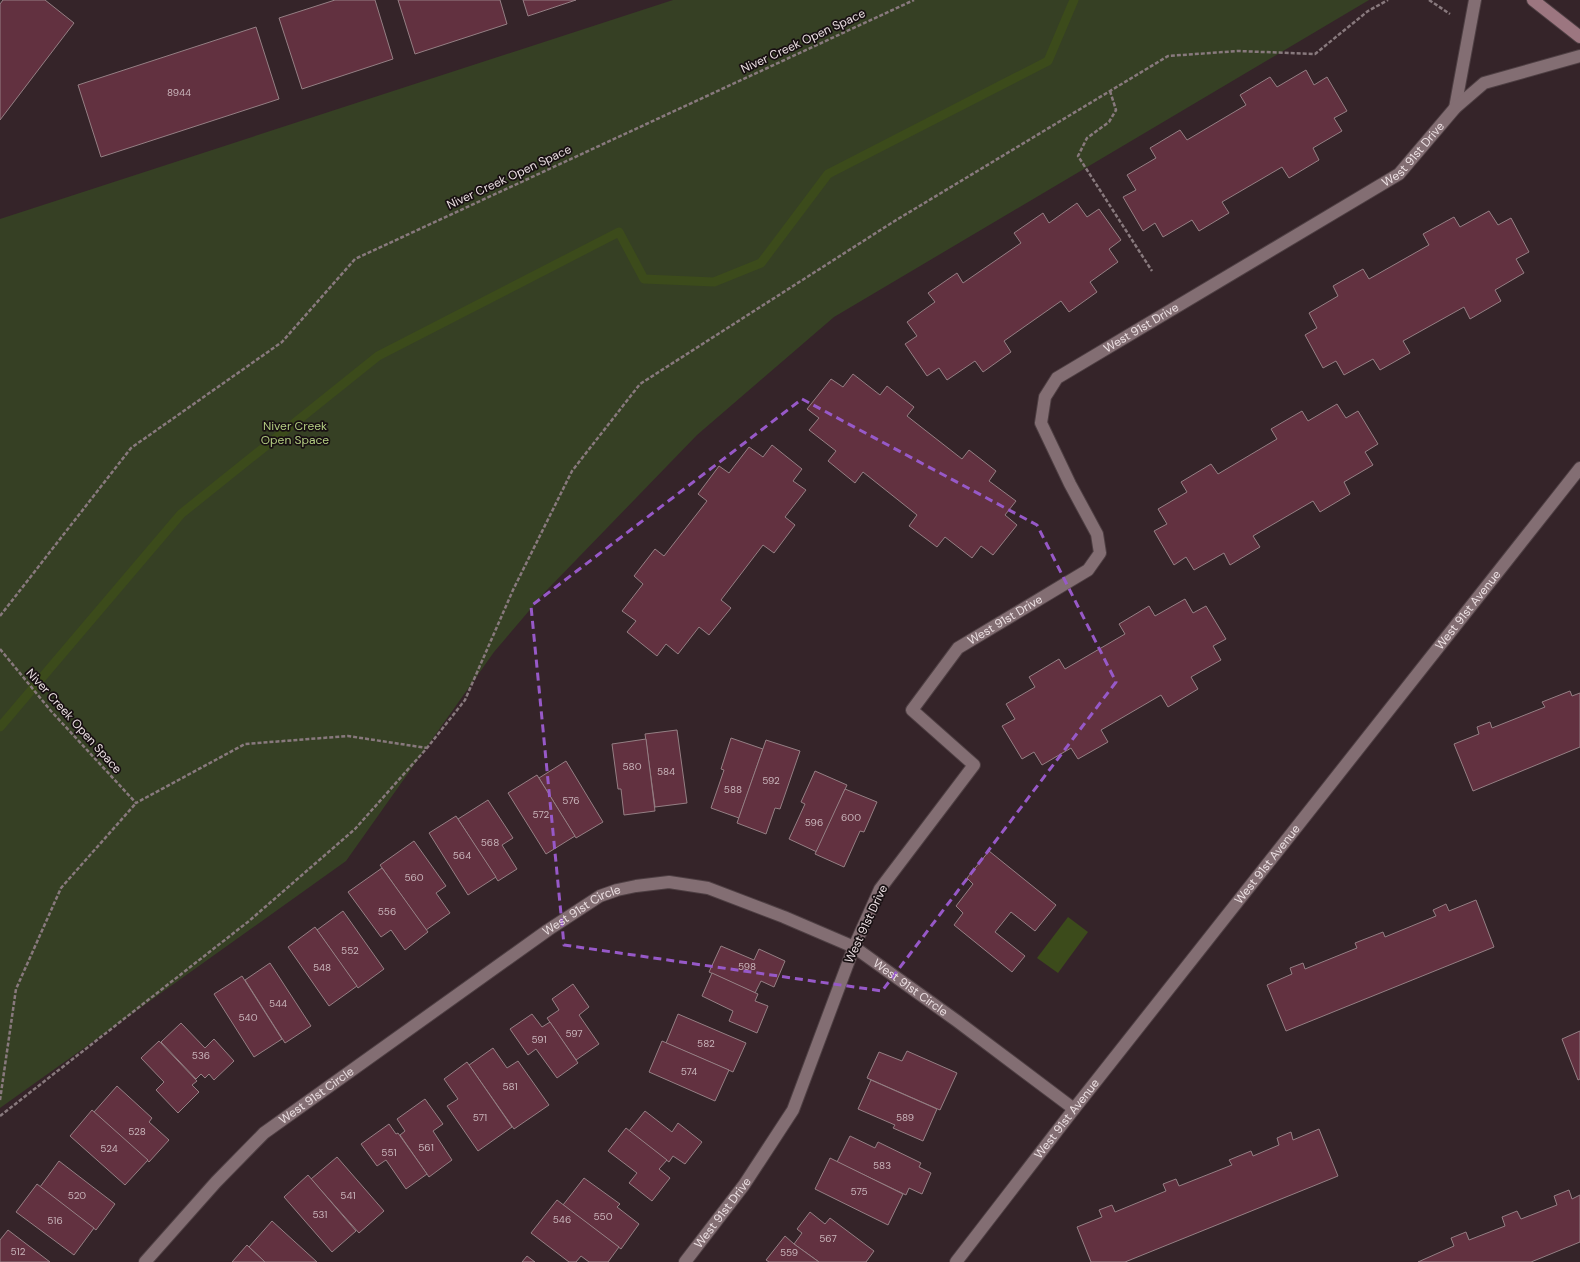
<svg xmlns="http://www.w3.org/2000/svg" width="1580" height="1262" font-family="'DM Sans',sans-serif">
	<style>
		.green { fill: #364024 }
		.water { fill: #3c4b1b }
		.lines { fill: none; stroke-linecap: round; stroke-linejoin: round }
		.stream { stroke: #3c4b1b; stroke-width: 9 }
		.building { fill: #623140; stroke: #957f84 }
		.lane-casing { stroke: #4e3f43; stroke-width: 14 }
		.street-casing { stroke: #4e3f43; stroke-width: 14 }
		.secondary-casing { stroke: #4e3f43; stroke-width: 14 }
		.path { stroke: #88797d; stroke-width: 2.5; stroke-dasharray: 4 2; stroke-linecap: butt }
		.lane { stroke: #836e73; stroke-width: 12 }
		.street { stroke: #836e73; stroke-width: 12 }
		.secondary { stroke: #9c7680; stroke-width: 12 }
		.marked { fill: none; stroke: #9759c8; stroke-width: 3; stroke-dasharray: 8 5; stroke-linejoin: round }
		.labels { text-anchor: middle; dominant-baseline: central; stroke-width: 3.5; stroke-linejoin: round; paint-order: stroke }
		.number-label { font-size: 10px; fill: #c9b4ba }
		.street-label { font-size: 12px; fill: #ebdfe2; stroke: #181012 }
		.park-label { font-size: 12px; fill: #b2cc81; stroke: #181012 }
	</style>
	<rect width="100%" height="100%" fill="#352429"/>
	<path class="green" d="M673 0H1369L834 317 697 435 546 591 494 652 346 861 0 1108V219Z"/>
	<path class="water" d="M1068 917 1088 932 1058 973 1037 958Z"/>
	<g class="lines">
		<path class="stream" d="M0 727 181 514 378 356 619 232 644 279 714 282 761 263 828 174 1048 61 1074 0"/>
	</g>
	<g class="building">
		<path d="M3 0H45L74 23 0 120V4Z"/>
		<path d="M335 0H375L393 59 302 89 279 18Z"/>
		<path d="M398 0H500L507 24 415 54Z"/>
		<path d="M523 0H576L528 16Z"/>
		<path d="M256 27 279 99 101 157 78 85Z"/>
		<path d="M1306 70 1314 85 1327 77 1347 111 1334 118 1342 131 1313 148 1319 160 1289 178 1282 167 1222 202 1229 213 1199 231 1192 220 1163 237 1155 223 1143 231 1123 197 1136 190 1127 175 1156 158 1150 148 1180 130 1187 140 1246 105 1240 95 1270 77 1277 87Z"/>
		<path d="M1077 203 1087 217 1099 209 1121 240 1109 249 1118 262 1090 282 1097 292 1069 312 1061 301 1004 341 1011 352 983 372 975 361 947 380 939 368 927 376 905 344 917 336 907 322 935 302 928 293 957 273 963 283 1021 243 1014 233 1043 213 1049 223Z"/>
		<path d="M1489 211 1498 225 1511 218 1529 252 1516 259 1524 273 1495 290 1501 301 1470 319 1464 307 1403 341 1410 353 1380 370 1373 359 1344 375 1336 361 1323 368 1305 335 1317 328 1309 313 1338 296 1333 286 1363 269 1369 279 1429 245 1423 234 1454 217 1460 227Z"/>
		<path d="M853 374 880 395 887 386 914 407 907 416 962 459 969 450 996 471 989 481 1016 501 1005 515 1017 525 993 555 981 546 972 558 945 537 937 547 909 526 917 515 863 472 855 483 828 461 836 451 809 430 819 418 807 409 831 379 843 387Z"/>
		<path d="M1337 404 1346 418 1358 411 1378 444 1365 452 1373 465 1344 482 1350 494 1320 512 1313 501 1253 536 1260 547 1230 565 1224 553 1194 570 1186 557 1174 565 1154 531 1167 524 1158 509 1187 492 1181 482 1211 464 1218 474 1277 439 1271 429 1302 411 1308 421Z"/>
		<path d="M772 445 802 469 793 481 806 490 785 517 795 525 774 553 763 545 721 600 731 608 709 635 699 627 678 654 666 644 657 656 627 632 636 621 622 611 643 584 634 576 655 549 664 556 707 501 698 494 719 466 729 473 749 447 763 457Z"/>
		<path d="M1185 599 1193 613 1206 606 1226 639 1213 646 1221 660 1191 677 1198 689 1168 707 1161 695 1101 730 1108 742 1078 759 1071 748 1042 765 1034 752 1022 759 1002 726 1015 719 1006 704 1035 687 1029 677 1059 659 1065 669 1125 634 1119 624 1149 606 1155 616Z"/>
		<path d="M1570 691 1572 696 1580 693V747L1473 791 1454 744 1479 734 1477 727 1490 722 1492 728 1545 707 1542 702Z"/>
		<path d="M677 730 687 803 655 807 645 734Z"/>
		<path d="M731 738 763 749 739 818 711 808 724 770 721 769Z"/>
		<path d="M646 739 655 811 624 815 621 789H618L612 744Z"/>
		<path d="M766 740 800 751 780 809 775 808 766 834 737 823Z"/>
		<path d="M566 761 603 822 576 838 539 778Z"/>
		<path d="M815 771 847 785 817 852 789 839 805 804 801 802Z"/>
		<path d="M537 775 575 836 546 854 508 793Z"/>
		<path d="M845 789 877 802 864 832 860 831 844 867 815 854Z"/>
		<path d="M488 800 513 838 502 845 517 869 498 881 458 819Z"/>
		<path d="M456 816 496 877 468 895 429 833Z"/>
		<path d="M414 841 446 886 436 893 450 913 426 930 380 865Z"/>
		<path d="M989 851 1056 905 1035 931 1011 912 995 932 1025 956 1012 972 954 925 963 913 956 906 973 884 967 878Z"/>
		<path d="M382 868 428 932 405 950 391 930 381 937 348 892Z"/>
		<path d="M1476 900 1494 947 1286 1031 1267 985 1292 974 1290 968 1303 963 1305 969 1357 948 1355 943 1383 932 1385 937 1436 916 1433 910 1446 904 1449 911Z"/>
		<path d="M343 911 384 969 358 988 317 930Z"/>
		<path d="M315 927 357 986 329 1006 288 947Z"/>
		<path d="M721 946 754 960 759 949 785 961 774 987 761 981 755 993 709 972Z"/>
		<path d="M270 963 311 1026 285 1043 245 980Z"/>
		<path d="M712 973 758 994 755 1001 768 1006 757 1033 729 1021 733 1011 702 996Z"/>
		<path d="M242 976 282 1039 254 1057 214 994Z"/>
		<path d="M573 984 589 1007 579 1015 599 1044 576 1060 547 1018 559 1010 552 999Z"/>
		<path d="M532 1014 542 1027 550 1022 578 1063 557 1078 536 1049 528 1055 510 1029Z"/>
		<path d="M678 1014 746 1043 733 1072 666 1043Z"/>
		<path d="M181 1023 205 1048 214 1039 234 1061 214 1080 209 1074 205 1078 201 1074 196 1079 161 1042Z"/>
		<path d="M1580 1031V1079L1578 1080 1562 1039Z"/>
		<path d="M159 1041 197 1081 192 1085 199 1092 178 1113 156 1090 164 1082 141 1058Z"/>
		<path d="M662 1041 729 1070 715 1101 649 1072Z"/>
		<path d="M493 1048 507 1068 518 1061 549 1105 514 1129 469 1065Z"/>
		<path d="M907 1051 957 1073 940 1110 867 1078 879 1052 902 1061Z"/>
		<path d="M467 1062 512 1127 478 1151 447 1106 458 1099 444 1079Z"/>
		<path d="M871 1080 937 1109 923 1141 893 1128 895 1125 858 1109Z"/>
		<path d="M117 1086 152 1118 149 1122 169 1140 149 1162 94 1112Z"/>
		<path d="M425 1099 443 1124 433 1131 452 1160 429 1177 400 1135 405 1131 397 1119Z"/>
		<path d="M92 1110 148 1160 125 1185 70 1136Z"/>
		<path d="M645 1111 672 1132 678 1123 702 1142 685 1164 673 1156 669 1162 629 1131Z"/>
		<path d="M389 1124 396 1134 398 1133 427 1174 406 1189 386 1160 377 1166 361 1144Z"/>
		<path d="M626 1128 667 1160 659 1169 670 1178 652 1201 629 1183 637 1173 608 1151Z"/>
		<path d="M1319 1129 1338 1176 1125 1262H1091L1077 1227 1102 1217 1099 1210 1112 1205 1115 1212 1166 1191 1163 1184 1176 1179 1179 1186 1232 1165 1229 1160 1251 1151 1253 1156 1279 1145 1277 1138 1291 1132 1293 1140Z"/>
		<path d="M850 1136 875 1148 878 1142 921 1163 919 1167 931 1173 922 1194 909 1188 906 1195 837 1162Z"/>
		<path d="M337 1157 384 1211 359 1233 311 1179Z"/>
		<path d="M830 1158 903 1194 888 1225 815 1189Z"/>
		<path d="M59 1161 115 1204 96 1230 40 1187Z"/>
		<path d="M308 1175 356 1231 332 1252 284 1197Z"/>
		<path d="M584 1178 620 1204 617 1207 639 1224 621 1249 563 1205Z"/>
		<path d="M37 1184 94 1228 74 1255 16 1212Z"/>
		<path d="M1569 1190 1572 1199 1580 1195V1242L1531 1262H1418L1454 1246 1451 1238 1466 1232 1469 1240 1505 1226 1502 1217 1517 1211 1521 1219 1557 1205 1554 1196Z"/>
		<path d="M557 1200 619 1247 608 1262H589L581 1256 576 1262H569L531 1233Z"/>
		<path d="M810 1212 825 1224 830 1218 874 1251 866 1262H819L794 1244 802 1233 797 1229Z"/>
		<path d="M272 1221 317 1262H265L249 1247Z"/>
		<path d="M8 1230 50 1262H0V1240Z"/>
		<path d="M785 1236 794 1244 819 1262H769L766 1260Z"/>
		<path d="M247 1245 249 1247 265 1262H232Z"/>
		<path d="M527 1256 535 1262H522Z"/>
	</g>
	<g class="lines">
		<g class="lane-casing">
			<g id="lane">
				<path d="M1455 108 1475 0"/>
				<path id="s1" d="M854 947 880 889 974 765 912 710 958 648 1088 570 1100 553 1097 534 1070 484 1041 423 1045 397 1057 378 1399 174 1455 108 1484 83 1580 56"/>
			</g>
		</g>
		<g class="street-casing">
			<g id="street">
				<path id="s2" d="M145 1262 216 1182 264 1133 548 930 600 896 617 890 636 886 669 882 708 888 784 917 854 947 957 1021 1074 1109"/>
				<path id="s3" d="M685 1262 744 1185 793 1110 854 947"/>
				<path id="s4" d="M956 1262 1074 1109 1580 468"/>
			</g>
		</g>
		<g class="secondary-casing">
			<path id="secondary" d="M1533 0 1580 37"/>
		</g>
		<g class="path">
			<path d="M1429 0 1450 14"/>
			<path d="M1110 91 1116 110 1109 122 1087 138 1078 156 1152 271"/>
			<path d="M0 616 131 448 282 342 355 259 914 0"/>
			<path d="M0 649 51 711 136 803 245 744 348 736 427 748"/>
			<path d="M0 1100 16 989 61 888 136 803"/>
			<path d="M0 1116 249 921 355 829 427 748 465 700 513 590 572 471 640 384 893 222 1168 56 1238 51 1315 54 1368 11 1388 0"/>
		</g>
		<use href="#lane" class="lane"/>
		<use href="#street" class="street"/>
		<use href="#secondary" class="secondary"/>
	</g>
	<path class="marked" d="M802 399 1037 525 1116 682 882 991 564 945 531 606Z"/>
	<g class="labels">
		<g class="number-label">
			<text x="179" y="92">8944</text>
			<text x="632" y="766">580</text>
			<text x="666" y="771">584</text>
			<text x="771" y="780">592</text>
			<text x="733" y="789">588</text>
			<text x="571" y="800">576</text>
			<text x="541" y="814">572</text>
			<text x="851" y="817">600</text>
			<text x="814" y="822">596</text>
			<text x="490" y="842">568</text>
			<text x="462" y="855">564</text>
			<text x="414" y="877">560</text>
			<text x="387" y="911">556</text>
			<text x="350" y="950">552</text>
			<text x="747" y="966">598</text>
			<text x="322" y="967">548</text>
			<text x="278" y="1003">544</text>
			<text x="248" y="1017">540</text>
			<text x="574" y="1033">597</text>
			<text x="539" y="1039">591</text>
			<text x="706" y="1043">582</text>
			<text x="201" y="1055">536</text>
			<text x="689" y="1071">574</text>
			<text x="510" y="1086">581</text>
			<text x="480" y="1117">571</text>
			<text x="905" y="1117">589</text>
			<text x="137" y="1131">528</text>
			<text x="426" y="1147">561</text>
			<text x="109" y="1148">524</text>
			<text x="389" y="1152">551</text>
			<text x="882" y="1165">583</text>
			<text x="859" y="1191">575</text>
			<text x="77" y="1195">520</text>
			<text x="348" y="1195">541</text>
			<text x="320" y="1214">531</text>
			<text x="603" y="1216">550</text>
			<text x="562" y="1219">546</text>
			<text x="55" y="1220">516</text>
			<text x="828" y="1238">567</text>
			<text x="18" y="1251">512</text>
			<text x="789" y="1252">559</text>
		</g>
		<g class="street-label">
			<text transform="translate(803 41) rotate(-25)">Niver Creek Open Space</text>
			<text stroke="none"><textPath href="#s1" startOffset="1166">West 91st Drive</textPath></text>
			<text transform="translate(509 177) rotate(-25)">Niver Creek Open Space</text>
			<text stroke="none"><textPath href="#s1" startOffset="842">West 91st Drive</textPath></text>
			<text stroke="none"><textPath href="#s4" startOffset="829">West 91st Avenue</textPath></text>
			<text stroke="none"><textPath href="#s1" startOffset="434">West 91st Drive</textPath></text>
			<text transform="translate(74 721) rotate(48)">Niver Creek Open Space</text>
			<text stroke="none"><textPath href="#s4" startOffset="505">West 91st Avenue</textPath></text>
			<text stroke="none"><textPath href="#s2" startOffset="564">West 91st Circle</textPath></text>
			<text transform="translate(866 924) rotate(-65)">West 91st Drive</text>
			<text stroke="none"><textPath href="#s2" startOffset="924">West 91st Circle</textPath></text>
			<text stroke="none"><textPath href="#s2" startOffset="240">West 91st Circle</textPath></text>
			<text stroke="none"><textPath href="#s4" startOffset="181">West 91st Avenue</textPath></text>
			<text stroke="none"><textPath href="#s3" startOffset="62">West 91st Drive</textPath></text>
		</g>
		<g class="park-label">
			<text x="295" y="426">Niver Creek<tspan x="295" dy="14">Open Space</tspan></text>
		</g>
	</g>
</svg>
